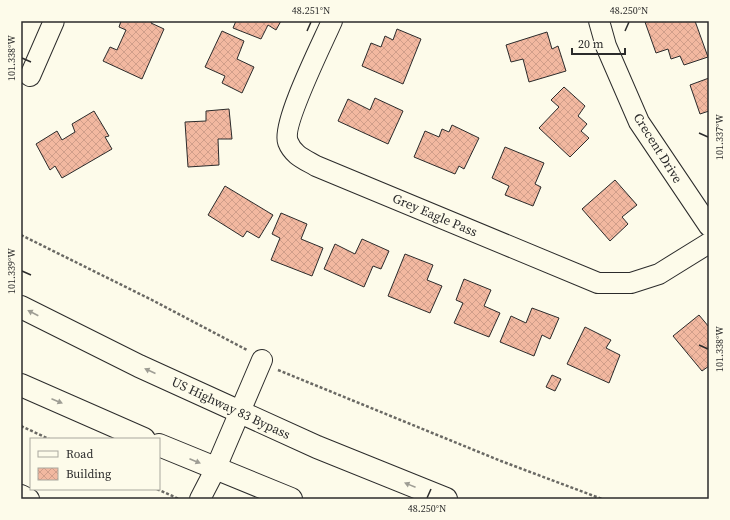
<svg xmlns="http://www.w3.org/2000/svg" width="730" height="520" font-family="'Source Serif 4',serif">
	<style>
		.building { fill: url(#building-cross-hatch); stroke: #2b2b2b }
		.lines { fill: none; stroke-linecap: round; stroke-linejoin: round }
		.minor-casing { stroke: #2b2b2b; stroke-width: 22 }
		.highway-casing { stroke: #2b2b2b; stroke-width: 24 }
		.path { stroke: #6a6964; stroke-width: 2.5; stroke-dasharray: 3 2; stroke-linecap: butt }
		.minor { stroke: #fdfbea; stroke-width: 20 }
		.highway { stroke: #fdfbea; stroke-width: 22 }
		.oneway { fill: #9e9d94 }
		.ticks { fill: none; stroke: #2b2b2b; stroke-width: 1.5 }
		.labels { text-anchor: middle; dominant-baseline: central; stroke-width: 3; stroke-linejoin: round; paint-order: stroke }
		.street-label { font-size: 13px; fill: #2b2b2b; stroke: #fdfbea }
		.neatline { fill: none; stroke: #2b2b2b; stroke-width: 1.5 }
		.ticks-label { font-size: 10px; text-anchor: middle; fill: #2b2b2b }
	</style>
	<defs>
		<pattern id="building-cross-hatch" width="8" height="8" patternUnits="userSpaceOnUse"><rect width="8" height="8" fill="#f2b8a0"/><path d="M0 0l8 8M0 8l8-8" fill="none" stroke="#d09e8a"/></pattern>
	</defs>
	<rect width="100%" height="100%" fill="#fdfbea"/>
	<g class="building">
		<path d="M121 21H152L151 23 164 29 142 79 103 61 110 47 117 50 126 30 119 27Z"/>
		<path d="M236 21H281L276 30 268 25 261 39 233 28Z"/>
		<path d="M650 21H695L708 57 684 65 680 56 671 59 668 49 656 53 645 22Z"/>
		<path d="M397 29 421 39 403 84 362 66 371 43 381 47 385 36 393 40Z"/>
		<path d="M222 31 244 41 237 59 254 67 242 93 222 83 225 76 205 67Z"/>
		<path d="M547 32 552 49 558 46 566 71 529 82 523 59 511 62 506 45Z"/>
		<path d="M709 78V111L700 114 690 85Z"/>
		<path d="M564 87 585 106 578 116 587 124 581 131 589 138 570 157 539 128 559 107 551 100Z"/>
		<path d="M375 98 403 111 388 144 338 121 348 99 370 110Z"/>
		<path d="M229 109 232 139H218L219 165 188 167 185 122 206 121V111Z"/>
		<path d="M94 111 109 136 105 137 112 149 62 178 55 166 50 170 36 144 57 131 62 140 75 132 72 124Z"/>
		<path d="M452 125 479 138 464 169 459 166 455 174 414 157 425 131 439 137 442 129 449 132Z"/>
		<path d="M505 147 544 163 535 184 541 187 533 206 505 195 509 186 492 178Z"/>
		<path d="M615 180 637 205 622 217 628 224 610 241 582 209Z"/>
		<path d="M225 186 273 215 259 238 247 231 243 237 208 215Z"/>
		<path d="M281 213 307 224 301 239 323 248 312 276 271 260 280 238 272 234Z"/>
		<path d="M362 239 389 251 381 269 373 266 364 287 324 269 335 244 355 254Z"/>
		<path d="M405 254 433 265 427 280 442 286 430 313 388 296Z"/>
		<path d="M464 279 491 290 484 306 500 313 489 337 454 323 463 303 456 300Z"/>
		<path d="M532 308 559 318 550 339 542 335 534 356 500 342 511 316 526 323Z"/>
		<path d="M699 315 709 327V366L702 371 673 336Z"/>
		<path d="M585 327 611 340 606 348 620 355 609 383 567 364Z"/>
		<path d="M552 375 561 379 555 391 546 387Z"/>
	</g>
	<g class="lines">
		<g class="minor-casing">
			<g id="minor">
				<path d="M332 21C323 42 281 125 288 142 293 155 304 159 316 166L598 283H631L659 274 709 243"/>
				<path d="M599 21 606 46 639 122 709 226"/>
				<path d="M30 76 54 21"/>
				<path d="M21 495 29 499"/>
				<path d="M200 499 215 470 262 360"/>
			</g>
		</g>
		<g class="highway-casing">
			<g id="highway">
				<path d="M21 307 139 366 317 447 446 499"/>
				<path d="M21 385 144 439"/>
				<path d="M159 445 291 499"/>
			</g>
		</g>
		<g class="path">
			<path d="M21 235 152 300 247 350"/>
			<path d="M278 370 501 461 602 499"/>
			<path d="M21 426 49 439"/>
			<path d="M157 489 179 499"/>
		</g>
		<use href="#minor" class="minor"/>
		<use href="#highway" class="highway"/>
	</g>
	<defs><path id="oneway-solid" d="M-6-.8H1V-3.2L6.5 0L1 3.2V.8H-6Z"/></defs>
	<g class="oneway">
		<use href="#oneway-solid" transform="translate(33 313) rotate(-153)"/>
		<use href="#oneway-solid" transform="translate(150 371) rotate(-156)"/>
		<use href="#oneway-solid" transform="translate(57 401) rotate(23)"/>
		<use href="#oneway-solid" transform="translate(195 461) rotate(23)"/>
		<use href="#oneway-solid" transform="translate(410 485) rotate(-158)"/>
	</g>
	<path class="ticks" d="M307 31 311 22M625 31 629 22M22 58 31 62M699 133 708 137M22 271 31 275M699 345 708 349M427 498 431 489"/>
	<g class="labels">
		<g class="street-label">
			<text transform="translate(658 148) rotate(58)">Crecent Drive</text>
			<text transform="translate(435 215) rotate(23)">Grey Eagle Pass</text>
			<text transform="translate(231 408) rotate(25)">US Highway 83 Bypass</text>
		</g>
	</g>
	<rect width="730" height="520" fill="none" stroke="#fdfbea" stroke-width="44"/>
	<rect x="30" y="438" width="130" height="52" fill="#fdfbea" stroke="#a9a89e"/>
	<rect x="38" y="451" width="20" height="6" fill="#fdfbea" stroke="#a9a89e"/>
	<text x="66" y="458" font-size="12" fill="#2b2b2b">Road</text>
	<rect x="38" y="468" width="20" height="12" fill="url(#building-cross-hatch)" stroke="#a9a89e"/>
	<text x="66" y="478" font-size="12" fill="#2b2b2b">Building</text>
	<path d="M572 48v6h53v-6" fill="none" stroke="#2b2b2b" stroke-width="2"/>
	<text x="578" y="48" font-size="12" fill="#2b2b2b" stroke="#fdfbea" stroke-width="3" paint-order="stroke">20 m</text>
	<rect x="22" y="22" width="686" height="476" class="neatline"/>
	<g class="ticks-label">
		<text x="311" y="14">48.251°N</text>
		<text x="629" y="14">48.250°N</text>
		<text transform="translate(11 58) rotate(-90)" y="4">101.338°W</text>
		<text transform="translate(719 137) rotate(-90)" y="4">101.337°W</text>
		<text transform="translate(11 271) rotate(-90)" y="4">101.339°W</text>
		<text transform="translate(719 349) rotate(-90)" y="4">101.338°W</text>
		<text x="427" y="512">48.250°N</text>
	</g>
</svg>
